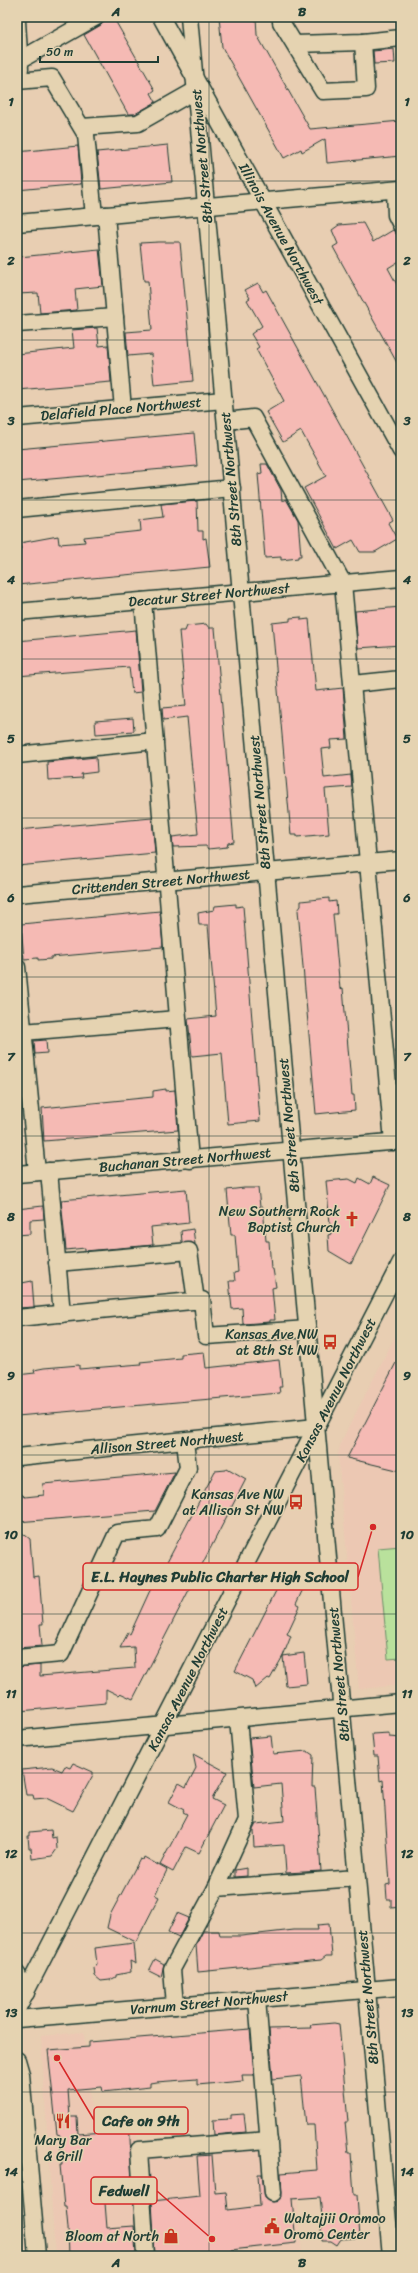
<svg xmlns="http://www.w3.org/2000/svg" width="418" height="2273" font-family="Sriracha,sans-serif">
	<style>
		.built { fill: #ecc8b3 }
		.grass { fill: #b9e19c; stroke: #6c8f68 }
		.building { fill: #f5bab4; stroke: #1f3d34 }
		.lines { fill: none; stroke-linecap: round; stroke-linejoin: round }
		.minor-casing { stroke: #1f3d34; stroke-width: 19 }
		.minor { stroke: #e5d3b1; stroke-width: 16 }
		.grid { fill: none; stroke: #1f3d34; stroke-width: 1; stroke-opacity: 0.55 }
		.labels { text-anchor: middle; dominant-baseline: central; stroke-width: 3; stroke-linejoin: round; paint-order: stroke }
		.street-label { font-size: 14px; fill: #1f3d34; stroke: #e5d3b1 }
		.poi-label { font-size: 14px; fill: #1f3d34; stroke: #e5d3b1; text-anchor: end }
		.leader { fill: none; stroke: #d62828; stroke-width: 1.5 }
		.callout-dot { fill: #d62828; stroke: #e5d3b1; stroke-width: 1.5 }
		.callout { fill: #e5d3b1; stroke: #d62828; stroke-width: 1.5 }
		.callout-label { font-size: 15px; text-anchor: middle; font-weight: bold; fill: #1f3d34 }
		.neatline { fill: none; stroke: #1f3d34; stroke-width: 1.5 }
		.grid-label { font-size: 13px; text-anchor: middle; font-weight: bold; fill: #1f3d34 }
	</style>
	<rect width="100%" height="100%" fill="#e8ceb2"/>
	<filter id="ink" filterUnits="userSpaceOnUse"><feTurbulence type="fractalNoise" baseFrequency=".025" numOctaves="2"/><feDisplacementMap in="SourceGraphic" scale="8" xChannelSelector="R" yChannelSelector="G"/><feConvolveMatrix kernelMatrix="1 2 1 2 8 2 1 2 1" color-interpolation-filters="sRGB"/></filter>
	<g filter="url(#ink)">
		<g class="built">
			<path d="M401 1325V1685L359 1689 338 1455 341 1442Z"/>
			<path d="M84 2032 93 2129 136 2125 138 2146 274 2138 277 2198 297 2197 302 2256H55L41 2036Z"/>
		</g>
		<path class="grass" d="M401 1546V1658L388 1659 378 1548Z"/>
		<g class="building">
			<path d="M108 17H113L155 90 151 93 156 102 135 114H128L84 35 101 25Z"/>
			<path d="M219 17H256L257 35 310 129 401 121V156L327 163 325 139 302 152 301 149 284 158 222 47Z"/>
			<path d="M394 49 395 63 374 64 373 51Z"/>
			<path d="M168 145 172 182 101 189 97 152Z"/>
			<path d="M78 146 81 184 17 190V152Z"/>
			<path d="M363 223 373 242 393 230 401 240V260L388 268 401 292V370L333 247 338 244 332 230 339 225Z"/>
			<path d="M159 242H180L193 381 154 385 151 354 128 356 126 332 152 330 148 281H144L140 243Z"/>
			<path d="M99 249 103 286 75 289 77 310 40 313 38 293 17 294V261H19V257Z"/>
			<path d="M258 283 263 292 266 290 393 520 388 523 397 539 375 552H360L353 540 337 549 304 488 326 476 301 431 283 442 266 412 284 401 256 349 259 347 251 334 262 326 247 300 250 298 245 290Z"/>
			<path d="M97 328 99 346 108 345 111 382 17 390V354L74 348 72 330Z"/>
			<path d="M194 433 197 466 17 482V449Z"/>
			<path d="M261 464H267L281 490 282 501 286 499 298 520 301 556H298V558L281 560V557L265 558 258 474 262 473Z"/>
			<path d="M197 501 198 531H203V539L206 538 210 567 17 585V549H21L20 543 58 536 59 544 85 542 84 537 141 531 140 520 163 517 161 504Z"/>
			<path d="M401 607V645L358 648 355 611Z"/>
			<path d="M301 617V620L309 619 316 691 343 688 347 739 330 740 331 748 321 749 324 778 351 775 352 787 325 789 329 834 297 837V835H291L272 623 290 621V618Z"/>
			<path d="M206 624 209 628H215L234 842 228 843 227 847 208 849 206 846 173 847 172 837 198 834 187 717 163 720 162 708 186 706 179 631H185L187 626Z"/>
			<path d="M136 630 141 692 132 693 129 667 17 676V641Z"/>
			<path d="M133 718 134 731 96 734 95 721Z"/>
			<path d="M96 757 97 772 81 774 82 778 48 780 47 762Z"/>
			<path d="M152 818 155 853 17 866V830Z"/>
			<path d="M329 898V902L336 901 337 914H333L340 989 343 988 352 1095H354L355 1110 316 1114 298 910 301 906V901Z"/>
			<path d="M236 904V907L243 906 260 1121 228 1124 222 1053 192 1056 188 1019 216 1016 208 925H199L198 913 214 910 215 906Z"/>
			<path d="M160 911 163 947 51 957V959L38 960V958L24 959 21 924Z"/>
			<path d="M46 1040 47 1053 35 1054 34 1041Z"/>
			<path d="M166 1089V1091L175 1090 178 1130 44 1141 42 1108 153 1097V1091Z"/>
			<path d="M373 1177 390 1185 351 1264 329 1251 328 1235 331 1234 326 1181 349 1179 357 1183 359 1178 370 1184Z"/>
			<path d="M244 1188H258L260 1207H263L266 1241H269L271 1269H273L276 1287 272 1288 275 1320H270V1322L243 1324 242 1308 232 1309 229 1281H235L234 1273 238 1272 235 1235H231L227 1190Z"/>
			<path d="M186 1189 189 1223 151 1227 153 1245 85 1251V1248L66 1250 61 1200Z"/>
			<path d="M43 1206 44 1219 30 1220V1234L17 1235V1209Z"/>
			<path d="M193 1229 195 1244 182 1242 181 1231Z"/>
			<path d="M32 1281 34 1307 17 1308V1284Z"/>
			<path d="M204 1352 206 1368 279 1360 282 1387H279L280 1393 17 1416V1375L35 1373 34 1370 44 1368 79 1365V1369L141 1364 140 1362 181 1358V1354Z"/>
			<path d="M401 1353V1471L347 1458Z"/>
			<path d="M227 1468 246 1479 133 1699 120 1693 118 1695 106 1689V1703L20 1711 17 1695V1667L40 1665V1676L135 1668 134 1647 120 1648 128 1633 130 1634 152 1586 161 1569 163 1570 215 1471 226 1470Z"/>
			<path d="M175 1472 155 1511 17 1522V1490L25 1497 44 1495 43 1484Z"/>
			<path d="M17 1529 30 1539 33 1577 39 1576 43 1624H40L42 1646 17 1648Z"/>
			<path d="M286 1580 303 1589 296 1604 300 1606 287 1634 291 1636 283 1656 270 1679 268 1678 255 1689 252 1680 235 1671 279 1585 282 1586Z"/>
			<path d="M304 1653 307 1684 286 1686 283 1656Z"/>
			<path d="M389 1733V1737L401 1738V1907L391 1908V1899H387L386 1885 390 1884 383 1780 380 1781 378 1756H374L372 1734Z"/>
			<path d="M271 1736 273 1754 307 1751 313 1755 312 1787H315L321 1871 286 1873 284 1845 254 1847 253 1830 256 1824 284 1821 281 1784 254 1787 249 1738Z"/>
			<path d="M193 1754 227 1772 212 1799 224 1805 199 1853 186 1847 173 1872 160 1865 187 1814 183 1812 184 1810 169 1802 179 1783 186 1787 196 1768Z"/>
			<path d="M73 1763 93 1772V1775L73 1811 46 1798 34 1799 33 1795H26L22 1770 52 1767 62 1771 65 1766 70 1768Z"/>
			<path d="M51 1830 52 1838 56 1837 57 1849 52 1856 32 1859 31 1848H29L28 1836H30V1832Z"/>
			<path d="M144 1857 167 1870 155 1895 159 1897 136 1942 107 1928 110 1915 140 1859 143 1860Z"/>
			<path d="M247 1868V1876L235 1877V1870Z"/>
			<path d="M177 1913 189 1918 179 1937 168 1932Z"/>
			<path d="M329 1924 332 1956H326L321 1960 198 1972 196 1945 203 1931H219L220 1936H241L294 1930H318L317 1925Z"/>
			<path d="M134 1943 136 1964 130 1961 131 1972 116 1975V1977L110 1980 101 1981 95 1976 94 1968 97 1964 95 1948Z"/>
			<path d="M155 1959 164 1964 161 1977 149 1971Z"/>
			<path d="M334 2023 339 2024 348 2122H345L348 2153H351L354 2195H357L360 2238 341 2239 337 2245 331 2241H322L321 2227H323L320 2197 292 2199 296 2243 231 2250V2252L155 2256 152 2201 200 2196 197 2156 212 2155 215 2193 226 2192 228 2210 260 2206 258 2174H262L265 2198 273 2202 282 2197 281 2173 317 2170 314 2125H306L301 2076 273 2079 269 2029 311 2028 310 2025Z"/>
			<path d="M250 2029 254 2075H242L243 2081 197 2085V2079L156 2082 150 2083V2087L103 2092 102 2087 68 2090 70 2117H77L78 2134 118 2131 117 2119 129 2118 133 2201 105 2203 107 2228 134 2226 136 2256H69L68 2228 66 2207H64L60 2165H62L60 2135 57 2134 48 2050 89 2047V2042Z"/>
			<path d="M244 2114 246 2132 214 2135 213 2120 230 2119V2115Z"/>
		</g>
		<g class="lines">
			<g class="minor-casing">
				<g id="minor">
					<path d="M161 17 401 451"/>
					<path d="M189 17 391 2256"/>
					<path d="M281 17V22L323 91 366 89 363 42"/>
					<path d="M17 21 20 69"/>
					<path d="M295 44 363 42 401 38"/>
					<path d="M20 60 96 17"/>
					<path d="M17 81 52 78 86 135 94 216"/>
					<path d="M82 127 138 123 196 90"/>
					<path d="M395 190 396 215 401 225"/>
					<path d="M106 215 123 409"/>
					<path d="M17 223 401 189"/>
					<path d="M17 324 115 317"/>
					<path d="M17 418 224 400"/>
					<path d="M226 421 253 418 343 583 393 1142"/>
					<path d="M17 509 232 488"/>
					<path d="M143 601 190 1160"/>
					<path d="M17 612 401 578"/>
					<path d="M353 684 401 679"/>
					<path d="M17 755 155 741"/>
					<path d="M17 894 401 860"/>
					<path d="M17 967 37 1172"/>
					<path d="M23 1032 177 1019"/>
					<path d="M49 1171 62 1314"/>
					<path d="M17 1174 401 1141"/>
					<path d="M57 1263 189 1251 196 1301"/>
					<path d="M17 1318 202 1300 206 1336 308 1329"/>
					<path d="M17 1457 316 1427"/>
					<path d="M17 1658 61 1654 117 1533 157 1529 188 1468 185 1441"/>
					<path d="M17 1739 401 1703"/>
					<path d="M216 1888 357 1878"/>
					<path d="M17 1974 26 1993"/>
					<path d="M257 1999 273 2193"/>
					<path d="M175 2006 172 1969 216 1888 247 1820 238 1719"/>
					<path d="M17 2009 401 1262"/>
					<path d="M17 2019 401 1987"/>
					<path d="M17 2060 21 2074 37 2256"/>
					<path d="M146 2256 139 2150 269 2140"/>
				</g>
			</g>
			<use href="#minor" class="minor"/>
		</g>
	</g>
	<path class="grid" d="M209 17V2256M17 181H401M17 340H401M17 500H401M17 659H401M17 818H401M17 977H401M17 1136H401M17 1296H401M17 1455H401M17 1614H401M17 1773H401M17 1933H401M17 2092H401"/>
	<defs>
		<g id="church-bare" transform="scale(1.2)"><path d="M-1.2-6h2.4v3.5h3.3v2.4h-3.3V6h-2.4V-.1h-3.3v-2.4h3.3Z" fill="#c8321e" stroke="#e5d3b1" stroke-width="2.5" paint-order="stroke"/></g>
		<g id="bus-bare" transform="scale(1.2)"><path d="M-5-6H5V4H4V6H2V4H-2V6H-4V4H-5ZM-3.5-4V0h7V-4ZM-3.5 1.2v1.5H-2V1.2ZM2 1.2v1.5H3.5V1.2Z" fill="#c8321e" stroke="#e5d3b1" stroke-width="2.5" paint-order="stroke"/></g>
		<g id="restaurant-bare" transform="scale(1.2)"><path d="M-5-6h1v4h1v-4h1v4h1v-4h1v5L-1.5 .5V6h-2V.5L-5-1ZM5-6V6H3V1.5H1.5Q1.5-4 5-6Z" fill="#c8321e" stroke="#e5d3b1" stroke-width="2.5" paint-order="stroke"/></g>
		<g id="civic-bare" transform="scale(1.2)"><path d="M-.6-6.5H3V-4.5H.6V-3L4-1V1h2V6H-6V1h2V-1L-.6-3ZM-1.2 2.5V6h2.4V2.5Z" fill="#c8321e" stroke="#e5d3b1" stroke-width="2.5" paint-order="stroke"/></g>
		<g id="shop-bare" transform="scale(1.2)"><path d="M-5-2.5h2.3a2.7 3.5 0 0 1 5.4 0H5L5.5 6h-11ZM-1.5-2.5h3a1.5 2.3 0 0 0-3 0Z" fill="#c8321e" stroke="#e5d3b1" stroke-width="2.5" paint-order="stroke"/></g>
	</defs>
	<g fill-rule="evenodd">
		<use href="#church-bare" x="352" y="1219"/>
		<use href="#bus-bare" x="330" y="1342"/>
		<use href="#bus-bare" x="296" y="1502"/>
		<use href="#restaurant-bare" x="63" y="2121"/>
		<use href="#civic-bare" x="272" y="2226"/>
		<use href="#shop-bare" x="171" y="2236"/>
	</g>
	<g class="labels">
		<g class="street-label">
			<text transform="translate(202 156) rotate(-95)">8th Street Northwest</text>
			<text transform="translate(281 234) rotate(61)">Illinois Avenue Northwest</text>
			<text transform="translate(121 409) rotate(-5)">Delafield Place Northwest</text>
			<text transform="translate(231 479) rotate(-95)">8th Street Northwest</text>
			<text transform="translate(209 595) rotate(-5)">Decatur Street Northwest</text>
			<text transform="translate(260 802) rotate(-95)">8th Street Northwest</text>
			<text transform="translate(161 882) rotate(-5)">Crittenden Street Northwest</text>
			<text transform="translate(289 1125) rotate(-95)">8th Street Northwest</text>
			<text transform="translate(185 1160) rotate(-5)">Buchanan Street Northwest</text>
			<text transform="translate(336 1390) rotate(-63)">Kansas Avenue Northwest</text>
			<text transform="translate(167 1443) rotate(-5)">Allison Street Northwest</text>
			<text transform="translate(339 1674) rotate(-95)">8th Street Northwest</text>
			<text transform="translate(188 1679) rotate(-63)">Kansas Avenue Northwest</text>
			<text transform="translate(368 1997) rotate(-95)">8th Street Northwest</text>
			<text transform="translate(209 2003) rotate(-5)">Varnum Street Northwest</text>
		</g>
		<g class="poi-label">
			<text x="340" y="1211">New Southern Rock<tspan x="340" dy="16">Baptist Church</tspan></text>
			<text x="318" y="1334">Kansas Ave NW<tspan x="318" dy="16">at 8th St NW</tspan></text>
			<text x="284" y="1494">Kansas Ave NW<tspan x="284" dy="16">at Allison St NW</tspan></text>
			<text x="63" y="2140" text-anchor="middle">Mary Bar<tspan x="63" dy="16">&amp; Grill</tspan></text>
			<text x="284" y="2218" text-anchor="start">Waltajjii Oromoo<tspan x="284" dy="16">Oromo Center</tspan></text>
			<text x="159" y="2236">Bloom at North</text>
		</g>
	</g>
	<path class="leader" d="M373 1527L358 1577M57 2058L94 2120M212 2239L157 2191"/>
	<g class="callout-dot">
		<circle cx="373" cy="1527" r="4"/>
		<circle cx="57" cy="2058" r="4"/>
		<circle cx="212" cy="2239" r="4"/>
	</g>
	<g class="callout">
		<rect x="83" y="1563" width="275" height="27" rx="4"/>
		<rect x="94" y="2107" width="94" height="27" rx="4"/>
		<rect x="91" y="2177" width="66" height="27" rx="4"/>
	</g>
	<g class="callout-label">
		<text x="220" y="1582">E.L. Haynes Public Charter High School</text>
		<text x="141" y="2126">Cafe on 9th</text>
		<text x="124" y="2196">Fedwell</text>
	</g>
	<rect width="418" height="2273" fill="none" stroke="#e5d3b1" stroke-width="44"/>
	<path d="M40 56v6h118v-6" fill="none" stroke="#1f3d34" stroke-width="2"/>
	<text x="46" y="56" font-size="12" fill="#1f3d34" stroke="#e5d3b1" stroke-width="3" paint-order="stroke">50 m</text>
	<rect x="22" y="22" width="374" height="2229" class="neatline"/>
	<g class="grid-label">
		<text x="116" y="16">A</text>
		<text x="302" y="16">B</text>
		<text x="11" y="106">1</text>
		<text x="407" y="106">1</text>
		<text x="11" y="265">2</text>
		<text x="407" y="265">2</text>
		<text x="11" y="425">3</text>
		<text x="407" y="425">3</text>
		<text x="11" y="584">4</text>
		<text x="407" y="584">4</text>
		<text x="11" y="743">5</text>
		<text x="407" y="743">5</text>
		<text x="11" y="902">6</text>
		<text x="407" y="902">6</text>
		<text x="11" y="1061">7</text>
		<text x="407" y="1061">7</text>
		<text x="11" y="1221">8</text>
		<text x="407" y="1221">8</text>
		<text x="11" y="1380">9</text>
		<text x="407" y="1380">9</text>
		<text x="11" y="1539">10</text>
		<text x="407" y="1539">10</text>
		<text x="11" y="1698">11</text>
		<text x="407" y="1698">11</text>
		<text x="11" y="1858">12</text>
		<text x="407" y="1858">12</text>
		<text x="11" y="2017">13</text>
		<text x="407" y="2017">13</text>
		<text x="11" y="2176">14</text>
		<text x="407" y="2176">14</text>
		<text x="116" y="2267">A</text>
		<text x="302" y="2267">B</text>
	</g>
</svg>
